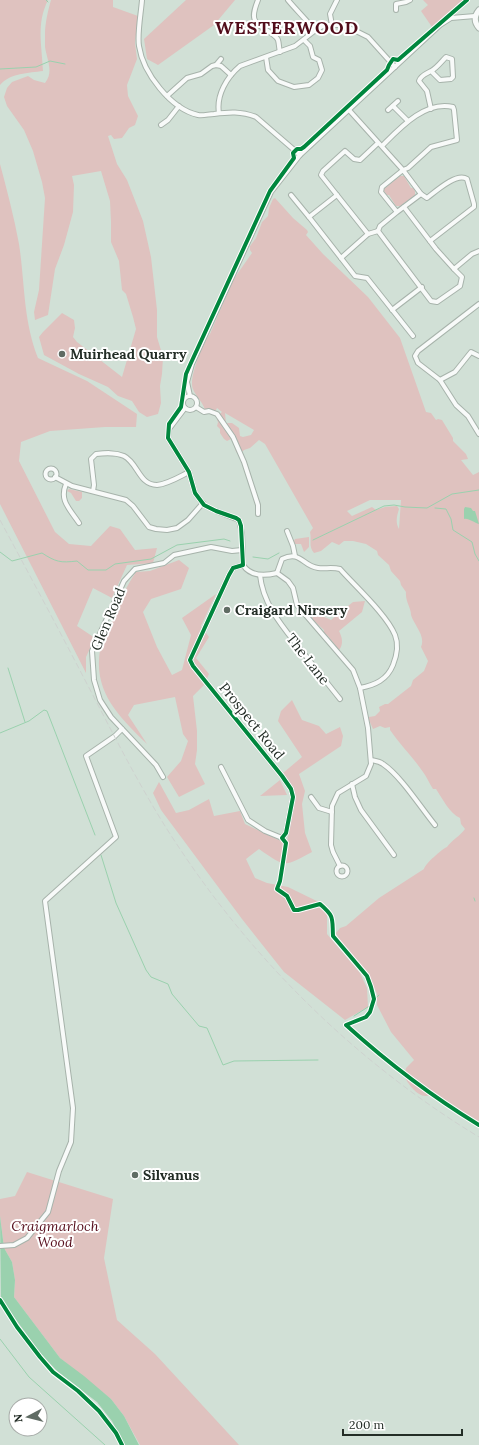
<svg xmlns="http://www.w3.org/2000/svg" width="479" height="1445" font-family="Lora,serif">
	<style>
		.green { fill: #dfc2bf; fill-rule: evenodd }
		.water { fill: #9ad1ae }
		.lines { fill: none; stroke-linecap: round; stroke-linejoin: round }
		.stream { stroke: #9ad1ae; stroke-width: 1 }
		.minor-casing { stroke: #a7b3ab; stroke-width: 6 }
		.tertiary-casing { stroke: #a7b3ab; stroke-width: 7 }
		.minor { stroke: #f8faf9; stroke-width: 4 }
		.tertiary { stroke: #f8faf9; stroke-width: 5 }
		.rail { stroke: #ced2cf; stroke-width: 1; stroke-dasharray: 6 3; stroke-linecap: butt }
		.cycleway-casing { stroke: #fff; stroke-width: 6 }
		.cycleway { stroke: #00873e; stroke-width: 4 }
		.poi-dot { fill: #606c64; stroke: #fff; stroke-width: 1.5 }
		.labels { text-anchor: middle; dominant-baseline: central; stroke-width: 4; stroke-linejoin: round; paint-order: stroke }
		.poi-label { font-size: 14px; font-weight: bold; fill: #232d26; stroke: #fff; text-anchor: start }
		.street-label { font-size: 14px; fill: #232d26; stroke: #fff }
		.park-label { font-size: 14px; font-style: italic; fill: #570f1d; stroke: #fff }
		.district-label { font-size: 18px; font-weight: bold; letter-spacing: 1px; fill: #510c1a; stroke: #fff }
	</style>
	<rect width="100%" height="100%" fill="#d1e0d6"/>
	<g class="green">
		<path d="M0 0H48C36 24 42 45 43 71 29 73 10 73 0 85Z"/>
		<path d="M51 0H113V7L138 16 135 43 137 59 127 85 128 96 138 116 135 125 129 128 122 138 114 139 111 135 108 136 117 164 127 180 143 221 151 257 157 310V337L163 357 162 374 160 386 161 403 158 414 147 417 139 412 132 401 118 396 108 387 79 374 44 355 39 337 43 332 62 313 74 320 75 328 73 337 77 342 122 377 136 329 133 317 126 294 122 290 119 261 111 242V222L110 201 101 171 72 176 74 185 73 212 64 245 55 269 48 315 35 320 34 312 39 290 45 198 42 182 33 151 24 130 7 106 4 97 7 88 12 82 28 76 34 80 45 83C54 72 47 60 45 47 45 43 45 39 45 34 45 24 48 10 51 0Z"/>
		<path d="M186 0H235L214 25 158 65 147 59 144 39Z"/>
		<path d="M423 0H463L432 27 421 11 428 5Z"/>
		<path d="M0 164C7 190 14 217 19 244 25 283 23 320 38 358L87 381 137 414 136 427H105L50 431 21 442 19 461 55 532 69 544 91 546 110 526 120 529 135 550 157 548 153 563 127 565 112 598 93 588 77 626 95 638 86 657V673L0 504Z"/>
		<path d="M400 176H404L411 188H413L415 191V195L400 206H396L389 195H387L384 191V189Z"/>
		<path d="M275 198 293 218 307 230 308 232 306 235 323 254 368 297 400 338 426 412 431 413 436 420 438 419 442 420 453 438V441L466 454 468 459 461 460 473 475 479 472V1126L471 1118 431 1094C421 1102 408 1084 404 1076L406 1068 414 1060 391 1032 377 1005V994L369 976 339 940 336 933 340 928 346 926 379 898 424 869C425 864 442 849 447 847 452 840 460 836 465 829L461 824 460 818C450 814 442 798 436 789H433C429 783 427 777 423 772 413 757 400 745 390 730V727L385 728 380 726 373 729 369 720V717L375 716 380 711 379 707 385 704H388L411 686 413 680 424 671 428 661 421 647C426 636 414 625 411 615 411 608 405 601 406 592L401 585 400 581 391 571 389 565 378 555 377 551 366 544 353 541H344L339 545 332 542 321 551 314 553C308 546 312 540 310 532L313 528 265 444 259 440 250 448 244 450 242 452 244 456 243 458C232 452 237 446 231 439L227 441 224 439 220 433V429L217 426 218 422 217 420V416L222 412 217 408C215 413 211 414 206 413 204 403 196 397 193 389 188 379 203 343 210 334L233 280 252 253 250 250V246L256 238 262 222 268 216 269 208 273 199ZM225 413 254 430 251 435 243 437 240 436 239 428 232 423H226ZM370 500H401L399 529C395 522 397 516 399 509L397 506 385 507 376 510 372 507 352 516 347 511Z"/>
		<path d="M69 489 82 492V498L79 501H76L71 493 67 491Z"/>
		<path d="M309 537V547L304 552 301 544H295L294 541 295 539Z"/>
		<path d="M179 560 189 568 181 589 151 599 143 612 157 647 172 675 182 670 191 635 182 618 216 594 201 626 209 637 196 658 209 674 204 685 193 696 197 731V750L195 764 205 784 179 797 167 777 181 761 188 741 183 734 175 697 134 705 128 715 147 744C120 717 93 693 100 650 102 641 108 631 112 622 119 604 125 588 136 572L150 571Z"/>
		<path d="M365 601 362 612 339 631C342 637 344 644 339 650L328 636 324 633V630L311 618C318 615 324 616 331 620L353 602Z"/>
		<path d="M292 700 302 720 319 726 326 734 340 727 343 736 341 746 299 774 305 791 302 804 305 833 312 852C284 867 286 868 259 849L246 859 255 878 267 883 288 887 327 906V934L360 973 367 988 368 1007 345 1020 284 972 242 919 161 810 153 793 159 782 176 813 189 810 209 799 214 816 240 811 245 824 281 841 287 842 296 797 283 773 302 757 278 721 281 711Z"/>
		<path d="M280 780 287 795 260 796Z"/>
		<path d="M27 1172 113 1199 104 1258 117 1320 155 1354 239 1445H140L124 1416 111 1399 60 1358 14 1297 15 1280 12 1262 4 1248 0 1216V1199L15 1196Z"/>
	</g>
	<g class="water">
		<path d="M465 507 471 508 473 511H475L479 524C474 523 469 518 464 519V509Z"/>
		<path d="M0 1216 4 1248 12 1262 15 1280 14 1297 60 1358 84 1376 111 1399 124 1416 139 1445H124L112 1421 97 1402 58 1372 41 1354 1 1299Z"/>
	</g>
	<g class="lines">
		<g class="stream">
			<path d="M46 0 48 2"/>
			<path d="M0 69 36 67 50 61 65 64"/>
			<path d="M435 508 446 509 451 519 453 530 472 542 475 554 479 561"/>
			<path d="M313 540 384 506 394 505 405 507 427 508 452 494 479 490"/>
			<path d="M0 552 12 561 42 553C56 562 60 563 77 561L88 570H106L115 564 151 559 177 545 224 539 230 541"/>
			<path d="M253 557 268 559 279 553"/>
			<path d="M8 668 25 722"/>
			<path d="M0 733 29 721 44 710 47 711 95 835"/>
			<path d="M101 855 116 903 146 970 151 977 168 984 172 994 199 1026 207 1028 223 1065 234 1061 318 1060"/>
			<path d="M474 898 475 901"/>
			<path d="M376 998 379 995"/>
			<path d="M354 1016 371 1005"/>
			<path d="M0 1339 29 1377 105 1445"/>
		</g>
		<g class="minor-casing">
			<g id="minor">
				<path d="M142 0C141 13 137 34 139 46 143 73 171 109 198 115 203 116 209 114 214 114 229 112 241 111 256 117L300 155"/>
				<path d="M258 0C250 20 253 22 271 33 273 35 277 37 278 40 279 43 279 49 280 52"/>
				<path d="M288 0C297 11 307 20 315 31"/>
				<path d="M396 10V4L406 2 410 0"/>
				<path d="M332 25 330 14 337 0"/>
				<path d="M266 57 268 70 278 81 294 87 309 85 318 78 322 70 319 60 313 57 310 46 304 40"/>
				<path d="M216 65 221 59"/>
				<path d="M167 96 187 78 201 74 212 66 216 65 221 66 231 75"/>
				<path d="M393 106 408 121"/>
				<path d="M431 109 427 91 419 81C421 75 426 74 431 71 436 69 442 61 446 57L452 59 453 77 451 79 440 80 431 71"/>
				<path d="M349 110 403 170 408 168 431 147 457 140 454 110 453 107C425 100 399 129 382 146"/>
				<path d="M388 110 398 101"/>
				<path d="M219 113C216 95 227 77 240 66L295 46 317 29 325 25H338L354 30 368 37 395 67"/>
				<path d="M161 125 168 120 179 106"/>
				<path d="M421 194 427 198C436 191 457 172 467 179L474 204V207L430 241"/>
				<path d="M291 195 309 217"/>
				<path d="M337 195 309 217 341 258"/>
				<path d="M404 207 436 249 454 269 472 254 479 251"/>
				<path d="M378 231 368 234 341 258 355 276 367 278 413 336"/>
				<path d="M378 231 380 226 397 212 381 192 382 187 403 170 421 194 397 212"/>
				<path d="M378 231 431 301 437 302 460 286 462 277 454 269"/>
				<path d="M368 234 321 175 323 171 345 151 354 159 360 160 378 143"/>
				<path d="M479 304 418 351 415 356 418 363 440 380 456 405 468 416 479 434"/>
				<path d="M392 310 422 287"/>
				<path d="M440 380 455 372 471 352 479 356"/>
				<circle cx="190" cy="403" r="7"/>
				<path d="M190 396 187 382 192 364 271 192 300 155 440 25 451 18 475 16"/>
				<path d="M196 407 204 412 209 411 217 414 233 437 244 462 258 505V514"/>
				<path d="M185 408 169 429 168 438 189 472 195 493 204 505 216 511 239 520 242 533 243 565"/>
				<circle cx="51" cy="474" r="5.5"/>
				<path d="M55 477 72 486 126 500 133 506 149 527 156 529 167 530 177 528 188 520 203 503"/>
				<path d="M66 484C59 501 70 509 79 523"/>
				<path d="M93 491 94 485 91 459 96 454C105 453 115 452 124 456 138 463 139 485 157 485 168 484 179 477 189 472"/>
				<path d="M287 531 293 546 295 556"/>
				<path d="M243 565C251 577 265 576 277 573"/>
				<path d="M277 573 288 581 293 588 297 605 353 670 360 688 368 728 371 764 366 776 338 793 332 806 331 845 333 852 340 866"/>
				<path d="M277 573 282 559C301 550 302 566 318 568 325 569 332 567 340 569 355 586 387 615 395 635 399 645 397 655 393 665 387 680 375 685 360 688"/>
				<path d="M260 575C263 605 283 627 301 650 314 666 327 683 340 699"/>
				<path d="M371 760C376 761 379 761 383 764 401 776 421 808 435 825"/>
				<path d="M221 767 248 820 265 831 282 838 286 833 293 797 291 789 282 776 193 666 190 660 229 575 233 568 243 565"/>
				<path d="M163 777 156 765 111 717 100 700 94 680 92 651 124 581 135 569 164 563 174 555 211 547 232 551 242 550"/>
				<path d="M352 784 355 797 361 810 394 855"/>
				<path d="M311 797 319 808 332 812"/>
				<circle cx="342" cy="871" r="5.5"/>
				<path d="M0 1246 14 1245 27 1238 48 1212 59 1171 71 1142 73 1108 45 901 116 837 86 756 115 736 122 729"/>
			</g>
		</g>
		<g class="tertiary-casing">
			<path id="tertiary" d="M479 10C474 16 474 22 479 28"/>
		</g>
		<use href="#minor" class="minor"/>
		<use href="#tertiary" class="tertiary"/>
		<path class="rail" d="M0 520C29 574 58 628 86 682 116 739 144 796 180 849 257 965 360 1065 479 1137"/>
		<g class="cycleway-casing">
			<g id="cycleway">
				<path d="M467 0 398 60 393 59 389 65 387 70 304 147 301 149H297L293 153 294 158 270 191 190 365 186 374 181 407 169 424 168 438 189 472 195 493 204 505 216 511 236 518 239 520 241 526 243 565 233 568 229 575 190 660 193 666 282 776 291 789 293 797 286 833 282 838 286 843 280 881 277 889 287 896 294 910H298L320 904C335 917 332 918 333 936L367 976 371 987 374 999 370 1012 366 1017 346 1025C388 1063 431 1096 479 1125"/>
				<path d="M0 1300 17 1327 40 1357 53 1372 78 1391 99 1411 116 1433 122 1445"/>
			</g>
		</g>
		<use href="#cycleway" class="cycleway"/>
	</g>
	<g class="poi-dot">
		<circle cx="62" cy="354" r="4"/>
		<circle cx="227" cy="610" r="4"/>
		<circle cx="135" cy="1175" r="4"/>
	</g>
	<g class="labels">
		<g class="poi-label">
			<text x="70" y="354">Muirhead Quarry</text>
			<text x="235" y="610">Craigard Nirsery</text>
			<text x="143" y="1175">Silvanus</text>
		</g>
		<g class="street-label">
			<text transform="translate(108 619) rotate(-67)">Glen Road</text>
			<text transform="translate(308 659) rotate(52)">The Lane</text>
			<text transform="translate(252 721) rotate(51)">Prospect Road</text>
		</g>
		<g class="park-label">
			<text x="55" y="1226">Craigmarloch<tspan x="55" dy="16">Wood</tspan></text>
		</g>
		<g class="district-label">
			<text x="287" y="27">WESTERWOOD</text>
		</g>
	</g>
	<g transform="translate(28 1417) rotate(263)"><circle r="19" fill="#ffffff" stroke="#a7aba8"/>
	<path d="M0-3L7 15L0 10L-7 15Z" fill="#606c64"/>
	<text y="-6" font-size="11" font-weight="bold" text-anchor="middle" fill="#232d26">N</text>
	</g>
	<path d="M343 1429v6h119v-6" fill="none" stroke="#232d26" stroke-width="2"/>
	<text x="349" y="1429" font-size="12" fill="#232d26" stroke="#ffffff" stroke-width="3" paint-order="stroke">200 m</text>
</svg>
